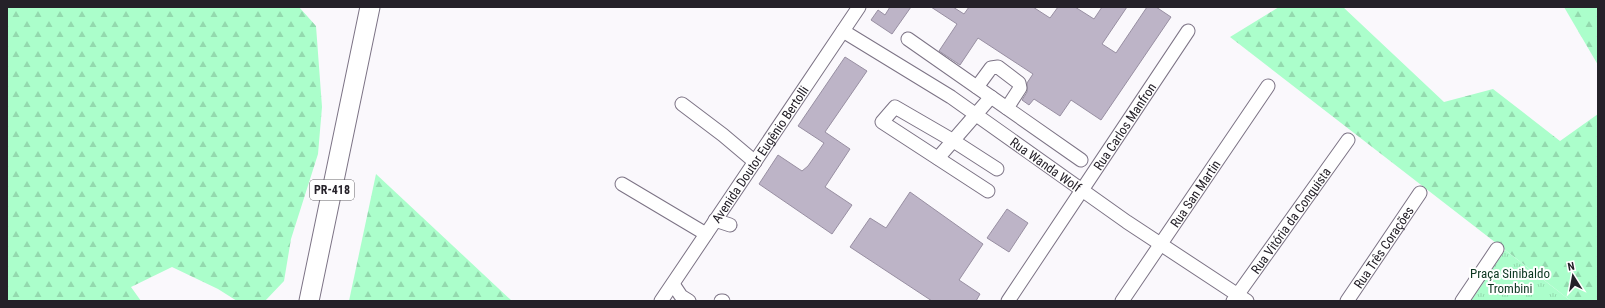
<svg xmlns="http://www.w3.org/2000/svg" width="1605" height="308" font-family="'Roboto Condensed',sans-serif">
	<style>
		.forest { fill: url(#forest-firs) }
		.park { fill: url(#park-tufts) }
		.building { fill: #bdb4c7; stroke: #988fa2 }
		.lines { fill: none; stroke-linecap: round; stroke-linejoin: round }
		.minor-casing { stroke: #7c7385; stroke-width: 15 }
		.highway-casing { stroke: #7c7385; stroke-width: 21 }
		.minor { stroke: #fff; stroke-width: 13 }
		.highway { stroke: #fff; stroke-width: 19 }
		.labels { text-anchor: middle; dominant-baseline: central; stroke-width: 4; stroke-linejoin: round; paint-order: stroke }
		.shield { fill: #fff; stroke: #666469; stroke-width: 1 }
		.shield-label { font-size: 12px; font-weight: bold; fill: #252129 }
		.street-label { font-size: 13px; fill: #252129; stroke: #fff }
		.park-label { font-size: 13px; fill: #0c3620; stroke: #fff }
	</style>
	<defs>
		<pattern id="forest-firs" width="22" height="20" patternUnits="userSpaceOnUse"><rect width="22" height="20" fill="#abfecb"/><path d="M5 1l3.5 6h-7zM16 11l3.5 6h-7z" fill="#93d9ae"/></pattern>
		<pattern id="park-tufts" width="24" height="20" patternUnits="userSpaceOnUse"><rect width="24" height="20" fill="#abfecb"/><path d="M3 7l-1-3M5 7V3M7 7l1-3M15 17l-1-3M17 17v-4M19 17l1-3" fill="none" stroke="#93d9ae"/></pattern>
	</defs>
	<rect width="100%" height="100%" fill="#faf8fc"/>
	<g class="forest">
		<path d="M7 7H299L316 26 322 107 318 154 291 239 284 281 265 301H237L218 289 172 267 131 287 141 301H7Z"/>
		<path d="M1279 7H1343L1444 102 1493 89 1560 141 1598 114V301H1571L1230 37Z"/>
		<path d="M1564 7H1598V65Z"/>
		<path d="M376 174 512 301H349Z"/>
	</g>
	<path class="park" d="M1505 250 1571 301H1471Z"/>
	<g class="building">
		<path d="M890 7H911L892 34 871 20 878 10 885 15Z"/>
		<path d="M931 7H953L964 14 969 7H1033L1050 18 1058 7H1075L1094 19 1102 7H1127L1102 44 1116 53 1147 7H1156L1171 17 1101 120 1071 100 1060 116 1034 99 1029 105 1022 100 1027 92V83L1033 74 978 38 960 65 939 51 957 24Z"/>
		<path d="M845 57 867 71 825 132 850 149 825 187 852 205 832 234 759 184 778 155 802 171 808 166 824 143 798 126Z"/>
		<path d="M910 192 983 244 959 280 980 294 976 301H932L850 247 870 218 886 228Z"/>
		<path d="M1007 209 1028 223 1009 252 987 238Z"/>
	</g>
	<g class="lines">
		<g class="minor-casing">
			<g id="minor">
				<path id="s1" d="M843 31 951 97 1127 222 1247 301"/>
				<path d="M908 39 1081 160"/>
				<path d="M977 87 991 68 998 67 1019 83 1020 88 1007 108"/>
				<path d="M682 104 723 135 755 162"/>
				<path d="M938 158 991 97"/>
				<path d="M622 184 706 234"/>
				<path d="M988 191 882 122 895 107 952 140 997 169"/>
				<path d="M715 220 730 225"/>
				<path d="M673 284 681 296 689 301"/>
				<path id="s2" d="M661 301 859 7"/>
				<path d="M721 301H723"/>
				<path id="s3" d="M1008 301 1188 31"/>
				<path id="s4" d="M1122 301 1268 86"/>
				<path id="s5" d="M1233 301 1348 140"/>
				<path id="s6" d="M1347 301 1420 193"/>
				<path d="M1462 301 1497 249"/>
			</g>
		</g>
		<g class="highway-casing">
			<path id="highway" d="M309 301 370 7"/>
		</g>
		<use href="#minor" class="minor"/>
		<use href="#highway" class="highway"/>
	</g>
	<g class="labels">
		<rect class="shield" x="310" y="180" width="44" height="20" rx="3"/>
		<g class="shield-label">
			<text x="332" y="190">PR-418</text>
		</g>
		<g class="street-label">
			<text stroke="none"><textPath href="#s3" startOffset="210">Rua Carlos Manfron</textPath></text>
			<text stroke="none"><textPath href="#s2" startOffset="177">Avenida Doutor Eugênio Bertolli</textPath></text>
			<text stroke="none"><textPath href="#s1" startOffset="243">Rua Wanda Wolf</textPath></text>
			<text stroke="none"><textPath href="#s4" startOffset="130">Rua San Martin</textPath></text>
			<text stroke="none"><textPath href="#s5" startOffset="99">Rua Vitória da Conquista</textPath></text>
			<text stroke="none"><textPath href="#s6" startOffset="65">Rua Três Corações</textPath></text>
		</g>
		<g class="park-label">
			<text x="1510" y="273">Praça Sinibaldo<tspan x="1510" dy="15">Trombini</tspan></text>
		</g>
	</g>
	<rect width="1605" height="308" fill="none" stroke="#252129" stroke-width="16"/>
	<g transform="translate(1573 276) rotate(349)" stroke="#ffffff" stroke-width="3" paint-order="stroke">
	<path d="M0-3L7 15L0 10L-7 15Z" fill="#252129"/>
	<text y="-6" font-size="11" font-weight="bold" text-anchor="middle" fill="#252129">N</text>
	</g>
</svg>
